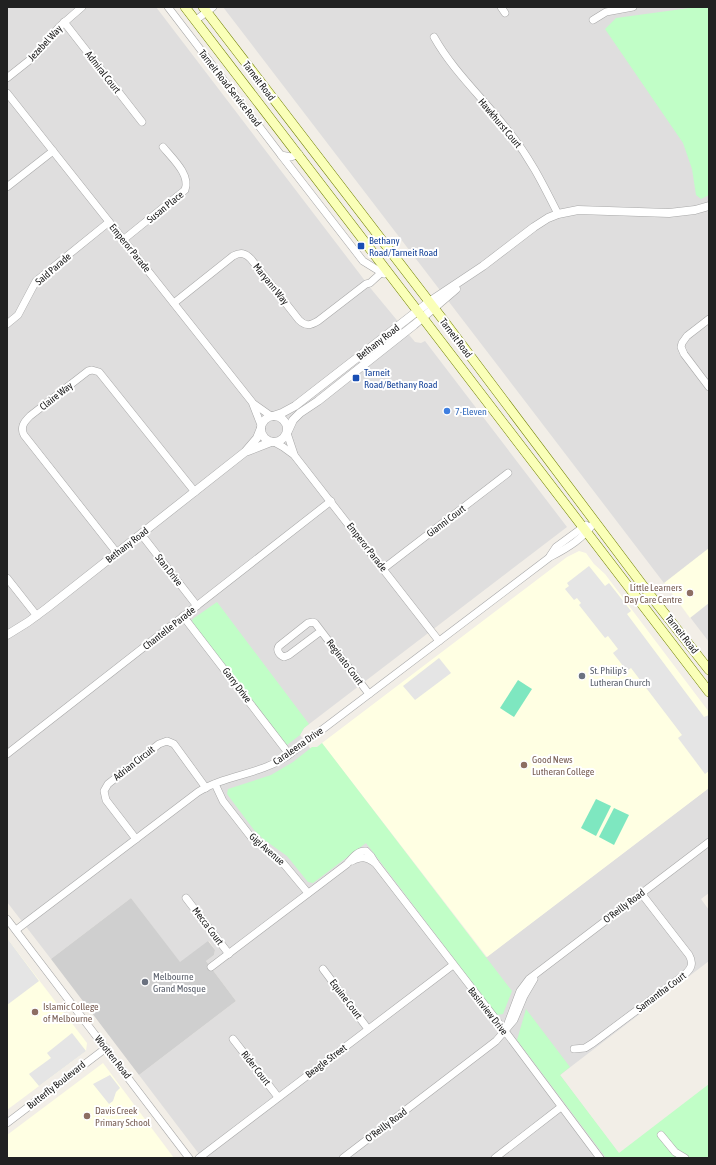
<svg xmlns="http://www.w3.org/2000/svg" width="716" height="1165" font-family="'Asap Condensed',sans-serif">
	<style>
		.residential { fill: #dfdede }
		.education { fill: #ffffe3 }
		.religious { fill: #cfcfcf }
		.park { fill: #c1fec7 }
		.pitch { fill: #7ee7c0 }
		.parking { fill: #e5e5e5 }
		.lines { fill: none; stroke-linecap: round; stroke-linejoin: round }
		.minor-casing { stroke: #a8a8a8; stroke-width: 8 }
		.tertiary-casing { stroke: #a8a8a8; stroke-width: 9 }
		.secondary-casing { stroke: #708000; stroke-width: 10 }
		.minor { stroke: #fff; stroke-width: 7 }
		.tertiary { stroke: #fff; stroke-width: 8 }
		.secondary { stroke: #faffb8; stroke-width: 9 }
		.transit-dot { fill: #1a4fb4; stroke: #fff; stroke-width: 1.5 }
		.shop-dot { fill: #3f7fe0; stroke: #fff; stroke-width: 1.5 }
		.education-dot { fill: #8d6e63; stroke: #fff; stroke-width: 1.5 }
		.worship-dot { fill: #6b7280; stroke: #fff; stroke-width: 1.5 }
		.labels { text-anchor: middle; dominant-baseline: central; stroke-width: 4; stroke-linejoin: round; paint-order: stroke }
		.street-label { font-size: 10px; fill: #212121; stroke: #fff }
		.transit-label { font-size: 10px; fill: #164399; stroke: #fff; text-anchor: start }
		.shop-label { font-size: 10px; fill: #366cbe; stroke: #fff; text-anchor: start }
		.education-label { font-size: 10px; fill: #785e54; stroke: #fff; text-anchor: start }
		.worship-label { font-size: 10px; fill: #5b616d; stroke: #fff; text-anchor: start }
	</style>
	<rect width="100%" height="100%" fill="#f2eee7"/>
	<g class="residential">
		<path d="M7 7H156L372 290 415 342 421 343 425 341 567 527 304 728 300 735 476 965 709 788V893L701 899 709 910V961L560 1075 622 1158H202L139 1075 236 1001 206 961 214 955 215 950 209 941 180 963 131 898 51 959 7 902Z"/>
		<path d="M223 7H709V642L531 409Z"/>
	</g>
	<g class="education">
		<path d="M709 548V603L690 618 664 583Z"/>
		<path d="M579 551 586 553 594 564 605 574 709 712V788L487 957 322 743 567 557Z"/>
		<path d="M7 938 87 1043 86 1051 7 1110Z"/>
		<path d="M103 1063 174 1158H7V1135Z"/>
	</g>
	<path class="religious" d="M131 898 180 962 208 941 215 950 214 955 206 961 236 1001 139 1075 51 959Z"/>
	<g class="park">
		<path d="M697 7H709V195L701 199 696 195 692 169 683 143 605 29 616 18Z"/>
		<path d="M217 602 309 724 304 728 300 735 287 745 193 623 192 620 194 618Z"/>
		<path d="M322 743 512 991 503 1014 497 1015 366 843 313 883 308 882 287 856 263 839 254 830 227 794 228 789 271 775 293 762 312 747H317Z"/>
		<path d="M526 1009 570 1067 560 1075 619 1153 709 1084V1158H606L517 1040Z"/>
	</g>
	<g class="pitch">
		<path d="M518 680 532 689 514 717 500 708Z"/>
		<path d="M596 799 611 806 596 836 581 828Z"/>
		<path d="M614 808 629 815 614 845 599 837Z"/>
	</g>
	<g class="parking">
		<path d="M589 566 605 586 609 583 631 611 627 614 704 717 709 715V771L705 774 678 738 682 735 631 668 627 671 613 653 618 649 608 636 605 638 579 605 581 603 577 598 574 600 565 589 569 586 567 583Z"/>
		<path d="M439 658 451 673 415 700 403 686Z"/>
		<path d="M7 938 39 981 7 1005Z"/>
		<path d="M72 1033 86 1051 39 1086 29 1074 51 1058 47 1053Z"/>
		<path d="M110 1075 120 1088 116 1092 113 1101 109 1104 93 1084Z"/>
	</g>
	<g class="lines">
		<g class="minor-casing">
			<g id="minor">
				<path d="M168 7 281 155 291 157 299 154"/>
				<path d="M501 7 505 13"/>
				<path d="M196 20 213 7"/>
				<path d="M593 20 606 12 633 7"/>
				<path d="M64 22 142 122"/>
				<path d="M434 37C453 71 482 97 506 128 529 156 542 182 558 214"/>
				<path d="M7 78 36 55 59 27 82 7"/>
				<path d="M7 93 252 402 261 425"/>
				<path d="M281 155 363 261 384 274"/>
				<path d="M7 187 53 151"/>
				<path d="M123 240 185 190C191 175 172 158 163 147"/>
				<path d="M174 303 233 256C241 252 245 253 251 259L299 320C305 326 310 326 318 321L366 284 370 283 381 273"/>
				<path d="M709 319 687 336 682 343 681 347 684 354 709 387"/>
				<path d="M7 324 18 315 36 281 109 222"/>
				<path d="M254 404 271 416"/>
				<path d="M287 433 294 454"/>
				<path d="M274 442 283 447 294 455 439 641"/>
				<path d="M141 534 197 606"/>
				<path d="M117 553 24 435C20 427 24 422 30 416L88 371 92 370 99 372 195 492"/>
				<path d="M550 556 556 547 586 525"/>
				<path d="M383 569 508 473"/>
				<path d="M7 578 37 616"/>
				<path d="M183 616 289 754"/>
				<path d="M321 631 289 655 284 657C279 655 276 650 279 646L308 623 313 622 315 623 369 694"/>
				<path d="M7 754 331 501"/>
				<path d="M215 784 223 801 251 837 283 863 308 893"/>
				<path d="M136 839 106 800 104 791 108 784 159 744 167 741 174 744 206 788"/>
				<path d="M352 861C362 856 366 857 375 863"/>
				<path d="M186 898 229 954"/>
				<path d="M7 919 189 1158"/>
				<path d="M16 930 198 792C225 775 258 775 286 757L550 557C568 548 584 538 595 521"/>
				<path d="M211 967 347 864C352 858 358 850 366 851L371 856 376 864 505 1031 600 1158"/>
				<path d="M323 969 368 1029"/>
				<path d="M505 1031 520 991 529 979 709 842"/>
				<path d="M233 1039 278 1097"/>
				<path d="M574 1049 585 1048 593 1043 684 975C691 969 694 964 689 955L641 893"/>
				<path d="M7 1123 106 1048"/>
				<path d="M661 1135 675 1152 685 1158"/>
				<path d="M199 1158 453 965"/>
				<path d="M343 1158 496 1041 514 1020 524 996 534 979"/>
				<path d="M495 1158 561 1107"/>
			</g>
		</g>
		<g class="tertiary-casing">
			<g id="tertiary">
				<circle cx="274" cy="429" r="13"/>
				<path d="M273 416 282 413 295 406 429 302 483 266 534 227 548 218 558 214 578 210 669 213 695 210 709 206"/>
				<path d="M288 431 293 420 300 413 318 401 414 325 456 289"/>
				<path d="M248 451 271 442"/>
				<path d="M7 635 28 622 47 608 245 452 257 438 261 428"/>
			</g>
		</g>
		<g class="secondary-casing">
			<g id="secondary">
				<path d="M185 7 709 692"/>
				<path d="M203 7 444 321 647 591 709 670"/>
			</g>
		</g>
		<use href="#minor" class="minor"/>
		<use href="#tertiary" class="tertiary"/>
		<use href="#secondary" class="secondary"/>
	</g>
	<g class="transit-dot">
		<rect x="357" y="242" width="8" height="8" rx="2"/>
		<rect x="352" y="374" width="8" height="8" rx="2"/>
	</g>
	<circle class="shop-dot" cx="447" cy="411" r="4"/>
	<g class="education-dot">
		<circle cx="690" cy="593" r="4"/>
		<circle cx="524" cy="765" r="4"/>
		<circle cx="35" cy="1012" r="4"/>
		<circle cx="87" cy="1116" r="4"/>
	</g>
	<g class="worship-dot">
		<circle cx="582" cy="676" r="4"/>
		<circle cx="145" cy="982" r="4"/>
	</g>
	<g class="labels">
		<g class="street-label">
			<text transform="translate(45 43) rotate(-47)">Jezebel Way</text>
			<text transform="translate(103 72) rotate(52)">Admiral Court</text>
			<text transform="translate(259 81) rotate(53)">Tarneit Road</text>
			<text transform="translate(230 88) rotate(52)">Tarneit Road Service Road</text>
			<text transform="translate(500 123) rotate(50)">Hawkhurst Court</text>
			<text transform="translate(165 207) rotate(-39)">Susan Place</text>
			<text transform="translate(130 248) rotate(51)">Emperor Parade</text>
			<text transform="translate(53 269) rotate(-41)">Said Parade</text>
			<text transform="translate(271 284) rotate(51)">Maryann Way</text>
			<text transform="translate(456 338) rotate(53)">Tarneit Road</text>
			<text transform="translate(378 342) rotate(-38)">Bethany Road</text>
			<text transform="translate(56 396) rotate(-38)">Claire Way</text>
			<text transform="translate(446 521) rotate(-37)">Gianni Court</text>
			<text transform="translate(127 545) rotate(-38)">Bethany Road</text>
			<text transform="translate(367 547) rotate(52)">Emperor Parade</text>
			<text transform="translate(169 570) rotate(52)">Stan Drive</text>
			<text transform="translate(169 628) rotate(-38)">Chantelle Parade</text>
			<text transform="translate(682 634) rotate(52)">Tarneit Road</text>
			<text transform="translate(345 662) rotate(53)">Reginato Court</text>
			<text transform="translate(237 685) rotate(53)">Garry Drive</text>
			<text transform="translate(298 746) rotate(-35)">Caraleena Drive</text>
			<text transform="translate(134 763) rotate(-38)">Adrian Circuit</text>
			<text transform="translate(267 849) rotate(41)">Gigi Avenue</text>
			<text transform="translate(624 906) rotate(-37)">O'Reilly Road</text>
			<text transform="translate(208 926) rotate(53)">Mecca Court</text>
			<text transform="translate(661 992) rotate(-37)">Samantha Court</text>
			<text transform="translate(346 999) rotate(53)">Equine Court</text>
			<text transform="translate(488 1011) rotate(52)">Basinview Drive</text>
			<text transform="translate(113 1057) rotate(52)">Wootten Road</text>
			<text transform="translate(326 1061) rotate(-37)">Beagle Street</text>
			<text transform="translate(256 1068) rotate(52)">Rider Court</text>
			<text transform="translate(56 1085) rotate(-38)">Butterfly Boulevard</text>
			<text transform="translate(386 1125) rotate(-37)">O'Reilly Road</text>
		</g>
		<g class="transit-label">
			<text x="369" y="240">Bethany<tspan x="369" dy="12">Road/Tarneit Road</tspan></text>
			<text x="364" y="372">Tarneit<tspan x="364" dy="12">Road/Bethany Road</tspan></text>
		</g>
		<g class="shop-label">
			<text x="455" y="411">7-Eleven</text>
		</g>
		<g class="education-label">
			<text x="682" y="587" text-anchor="end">Little Learners<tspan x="682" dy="12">Day Care Centre</tspan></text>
			<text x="532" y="759">Good News<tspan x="532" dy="12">Lutheran College</tspan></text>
			<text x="43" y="1006">Islamic College<tspan x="43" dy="12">of Melbourne</tspan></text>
			<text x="95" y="1110">Davis Creek<tspan x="95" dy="12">Primary School</tspan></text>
		</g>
		<g class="worship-label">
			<text x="590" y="670">St. Philip's<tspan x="590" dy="12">Lutheran Church</tspan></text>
			<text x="153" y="976">Melbourne<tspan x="153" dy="12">Grand Mosque</tspan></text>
		</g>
	</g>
	<rect width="716" height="1165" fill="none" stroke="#212121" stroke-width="16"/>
</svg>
